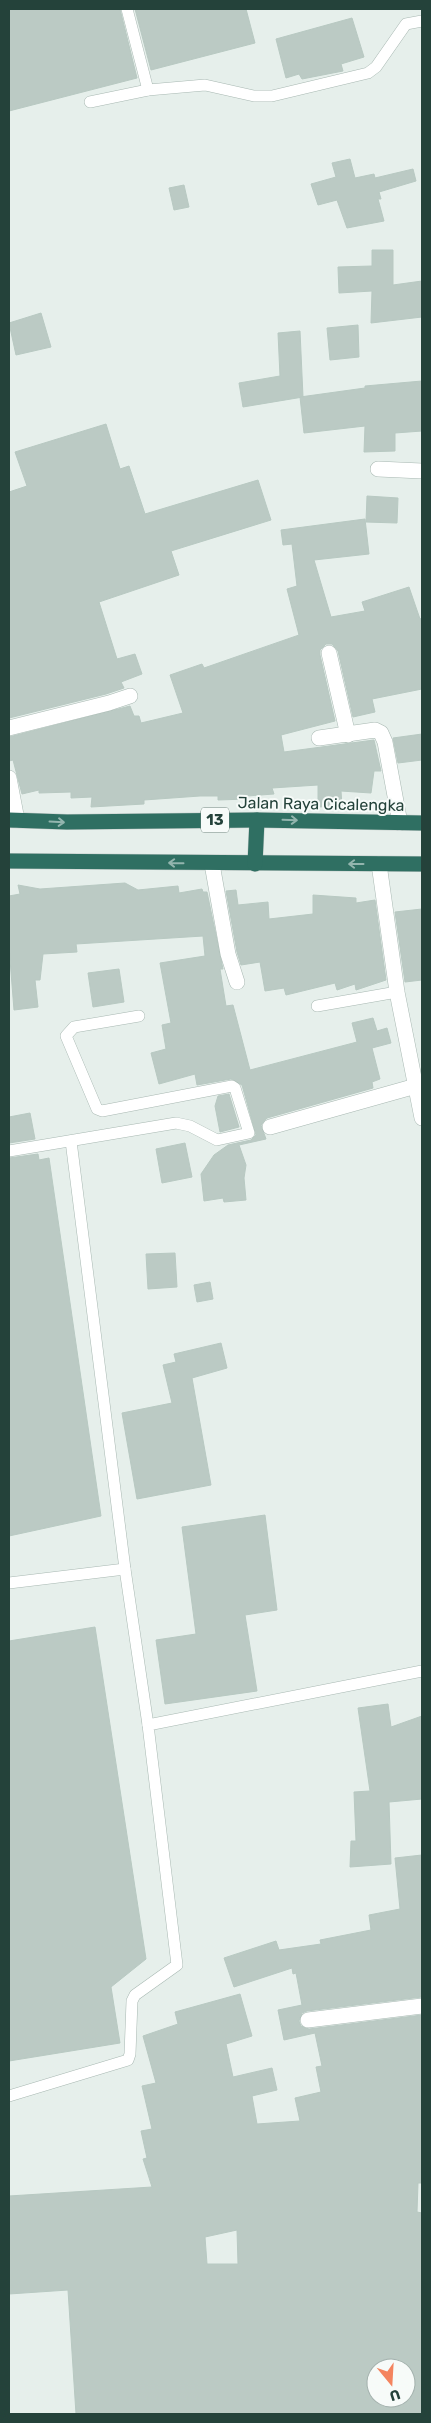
<svg xmlns="http://www.w3.org/2000/svg" width="431" height="2423" font-family="Rubik,sans-serif">
	<style>
		.building { fill: #bbcac4; stroke: #b8c9c2; fill-rule: evenodd }
		.lines { fill: none; stroke-linecap: round; stroke-linejoin: round }
		.lane-casing { stroke: #a8b8b2; stroke-width: 12 }
		.street-casing { stroke: #a8b8b2; stroke-width: 16 }
		.highway-casing { stroke: #c2cac8; stroke-width: 16 }
		.lane { stroke: #fff; stroke-width: 11 }
		.street { stroke: #fff; stroke-width: 15 }
		.highway { stroke: #2f6f62; stroke-width: 15 }
		.oneway { stroke: #93b5ae }
		.labels { text-anchor: middle; dominant-baseline: central; stroke-width: 4; stroke-linejoin: round; paint-order: stroke }
		.shield { fill: #f7fbf9; stroke: #637a73; stroke-width: 1 }
		.shield-label { font-size: 15px; font-weight: bold; fill: #24423a }
		.street-label { font-size: 16px; fill: #24423a; stroke: #f7fbf9 }
	</style>
	<rect width="100%" height="100%" fill="#e6efeb"/>
	<g class="building">
		<path d="M9 9H120L137 78 9 111Z"/>
		<path d="M135 9H246L255 43 151 70Z"/>
		<path d="M352 18 364 57 341 64 343 71 302 79 299 74 286 78 276 39Z"/>
		<path d="M350 159 355 178 374 174 375 178 413 169 416 181 379 192 381 199H378L384 221 347 228 337 200 318 205 311 184 336 177 332 163Z"/>
		<path d="M184 185 189 207 174 210 169 188Z"/>
		<path d="M372 250H393V285L422 281V317L371 323 372 291 339 293 338 267 372 266Z"/>
		<path d="M41 313 51 347 16 355 9 323Z"/>
		<path d="M358 325 359 357 330 360 327 328Z"/>
		<path d="M300 331 303 397 243 407 239 383 280 376 278 333Z"/>
		<path d="M422 381V431L395 433V451L364 452 365 426 304 433 300 397 365 388V386Z"/>
		<path d="M106 424 120 469 129 466 145 514 258 480 271 520 171 551 179 575 99 602 117 659 135 654 142 674 121 682 124 688 106 694 9 718V492L27 486 15 452Z"/>
		<path d="M367 496 398 498 397 523 366 522Z"/>
		<path d="M365 519 369 554 314 560 331 617 365 611 362 602 409 587 420 619 422 618V689L372 699 375 712 353 717 338 651 332 644H326L320 650V655L335 721 281 735 284 752 374 740 381 771H374L371 793 341 791 342 806 318 807V785L272 788 274 794 247 796V799L218 800V796H200L144 800V804L91 807 92 797 71 798V792L39 793V790L22 794 13 760 9 761V737L130 706 134 716H139L141 723 183 713 170 675 202 664 204 668 299 635 287 589 297 586 292 544 283 545 281 530Z"/>
		<path d="M422 734V760L398 763 393 738Z"/>
		<path d="M125 883 138 890 178 886 179 893 202 889 203 892H207L223 969H220L226 1006 233 1005 250 1070 357 1042 352 1023 373 1018 377 1031 387 1028 391 1043 372 1048 380 1079 372 1082 373 1088 267 1118 261 1125 266 1139 239 1145 246 1165 244 1178 246 1200 224 1202 223 1198 204 1201 201 1174 214 1155 228 1145 251 1140 256 1135 242 1085 231 1079 197 1085 195 1074 159 1084 151 1053 166 1049 162 1025 171 1023 160 963 205 956 203 936 76 944 77 952 43 954 40 980H35L38 1007 14 1010 9 947V896L20 894 18 885 40 889Z"/>
		<path d="M236 890 238 905 268 902 269 919 313 914V895L356 898V903L375 900 386 980 356 990 355 984 337 990 335 983 286 995 284 988 265 991 260 962 241 965 237 952 226 891Z"/>
		<path d="M422 909V980L405 982 395 912Z"/>
		<path d="M119 969 124 1002 93 1007 88 973Z"/>
		<path d="M229 1094 239 1127 220 1132 215 1106 218 1096Z"/>
		<path d="M30 1113 35 1139 9 1143V1117Z"/>
		<path d="M185 1143 192 1177 162 1183 156 1149Z"/>
		<path d="M38 1154 39 1160 49 1158 101 1516 9 1536V1158Z"/>
		<path d="M175 1253 177 1287 148 1289 146 1254Z"/>
		<path d="M210 1282 213 1299 197 1302 194 1285Z"/>
		<path d="M221 1343 227 1368 192 1378 211 1485 137 1499 122 1413 172 1403 163 1365 176 1362 174 1354Z"/>
		<path d="M265 1515 277 1610 245 1615 257 1691 165 1704 156 1640 196 1634 182 1527Z"/>
		<path d="M95 1627 146 1959 111 1987 120 2043 9 2061V1641Z"/>
		<path d="M388 1704 391 1727 422 1716V1799L389 1802 391 1864 350 1867 351 1841H356L354 1792 370 1791 358 1708Z"/>
		<path d="M422 1855V1997L307 2011 302 2013 299 2021 301 2026 309 2029 422 2015V2183H418L417 2212 422 2213V2414H76L68 2290 9 2294V2196L152 2187 143 2159 147 2158 141 2131 152 2129 142 2086 156 2083 143 2036 178 2024 175 2012 240 1994 252 2036 226 2044 233 2077 272 2068 277 2090 252 2096 257 2124 300 2121 295 2098 321 2092 316 2067 322 2066 315 2033 284 2040 278 2010 302 2005 296 1973 293 1974 292 1968 234 1987 224 1958 276 1941 279 1950 321 1944 320 1940 371 1930 369 1915 400 1909 395 1858ZM237 2230 238 2264H207L205 2237ZM376 2368H406V2398H376Z"/>
	</g>
	<g class="lines">
		<g class="lane-casing">
			<g id="lane">
				<path d="M127 9 148 90"/>
				<path d="M90 102 148 90 205 85 254 96H272L368 73 376 67 406 24 422 21"/>
				<path d="M317 1006 397 992"/>
				<path d="M71 1141 125 1569 148 1725"/>
				<path d="M9 1151 176 1123 190 1126 217 1140 249 1133 235 1088 232 1086 102 1111 97 1109 66 1036 74 1027 139 1016"/>
				<path d="M9 1583 125 1569"/>
				<path d="M9 2096 128 2060 130 2054 132 2001 135 1995 177 1965 148 1725 422 1671"/>
			</g>
		</g>
		<g class="street-casing">
			<g id="street">
				<path d="M378 469 422 471"/>
				<path d="M329 653 348 735"/>
				<path d="M9 728 109 703 130 696"/>
				<path d="M319 738 375 730 381 733 385 742 400 823"/>
				<path d="M9 778 17 820"/>
				<path d="M212 864 228 954 237 982"/>
				<path d="M379 864 397 992 422 1118"/>
				<path d="M270 1127 416 1086"/>
				<path d="M308 2020 422 2006"/>
			</g>
		</g>
		<g class="highway-casing">
			<g id="highway">
				<path d="M9 820 67 822 257 820 422 823"/>
				<path d="M9 861 422 864"/>
				<path d="M255 864 257 820"/>
			</g>
		</g>
		<use href="#lane" class="lane"/>
		<use href="#street" class="street"/>
		<use href="#highway" class="highway"/>
	</g>
	<defs><path id="oneway-shaft" d="M-6 0H5M1.5-3L5.5 0L1.5 3" fill="none" stroke-width="1.6" stroke-linecap="round" stroke-linejoin="round" transform="scale(1.25)"/></defs>
	<g class="oneway">
		<use href="#oneway-shaft" transform="translate(290 820) rotate(2)"/>
		<use href="#oneway-shaft" transform="translate(57 822) rotate(3)"/>
		<use href="#oneway-shaft" transform="translate(176 863) rotate(-179)"/>
		<use href="#oneway-shaft" transform="translate(356 864) rotate(180)"/>
	</g>
	<g class="labels">
		<rect class="shield" x="201" y="807.5" width="28" height="25" rx="4"/>
		<g class="shield-label">
			<text x="215" y="820">13</text>
		</g>
		<g class="street-label">
			<text transform="translate(321 804) rotate(1)">Jalan Raya Cicalengka</text>
		</g>
	</g>
	<rect width="431" height="2423" fill="none" stroke="#24423a" stroke-width="20"/>
	<g transform="translate(391 2383) rotate(162)"><circle r="24" fill="#f7fbf9" stroke="#a3b1ad"/>
	<path d="M0-4L9 19L0 12L-9 19Z" fill="#f4845f"/>
	<text y="-8" font-size="14" font-weight="bold" text-anchor="middle" fill="#24423a">U</text>
	</g>
</svg>
